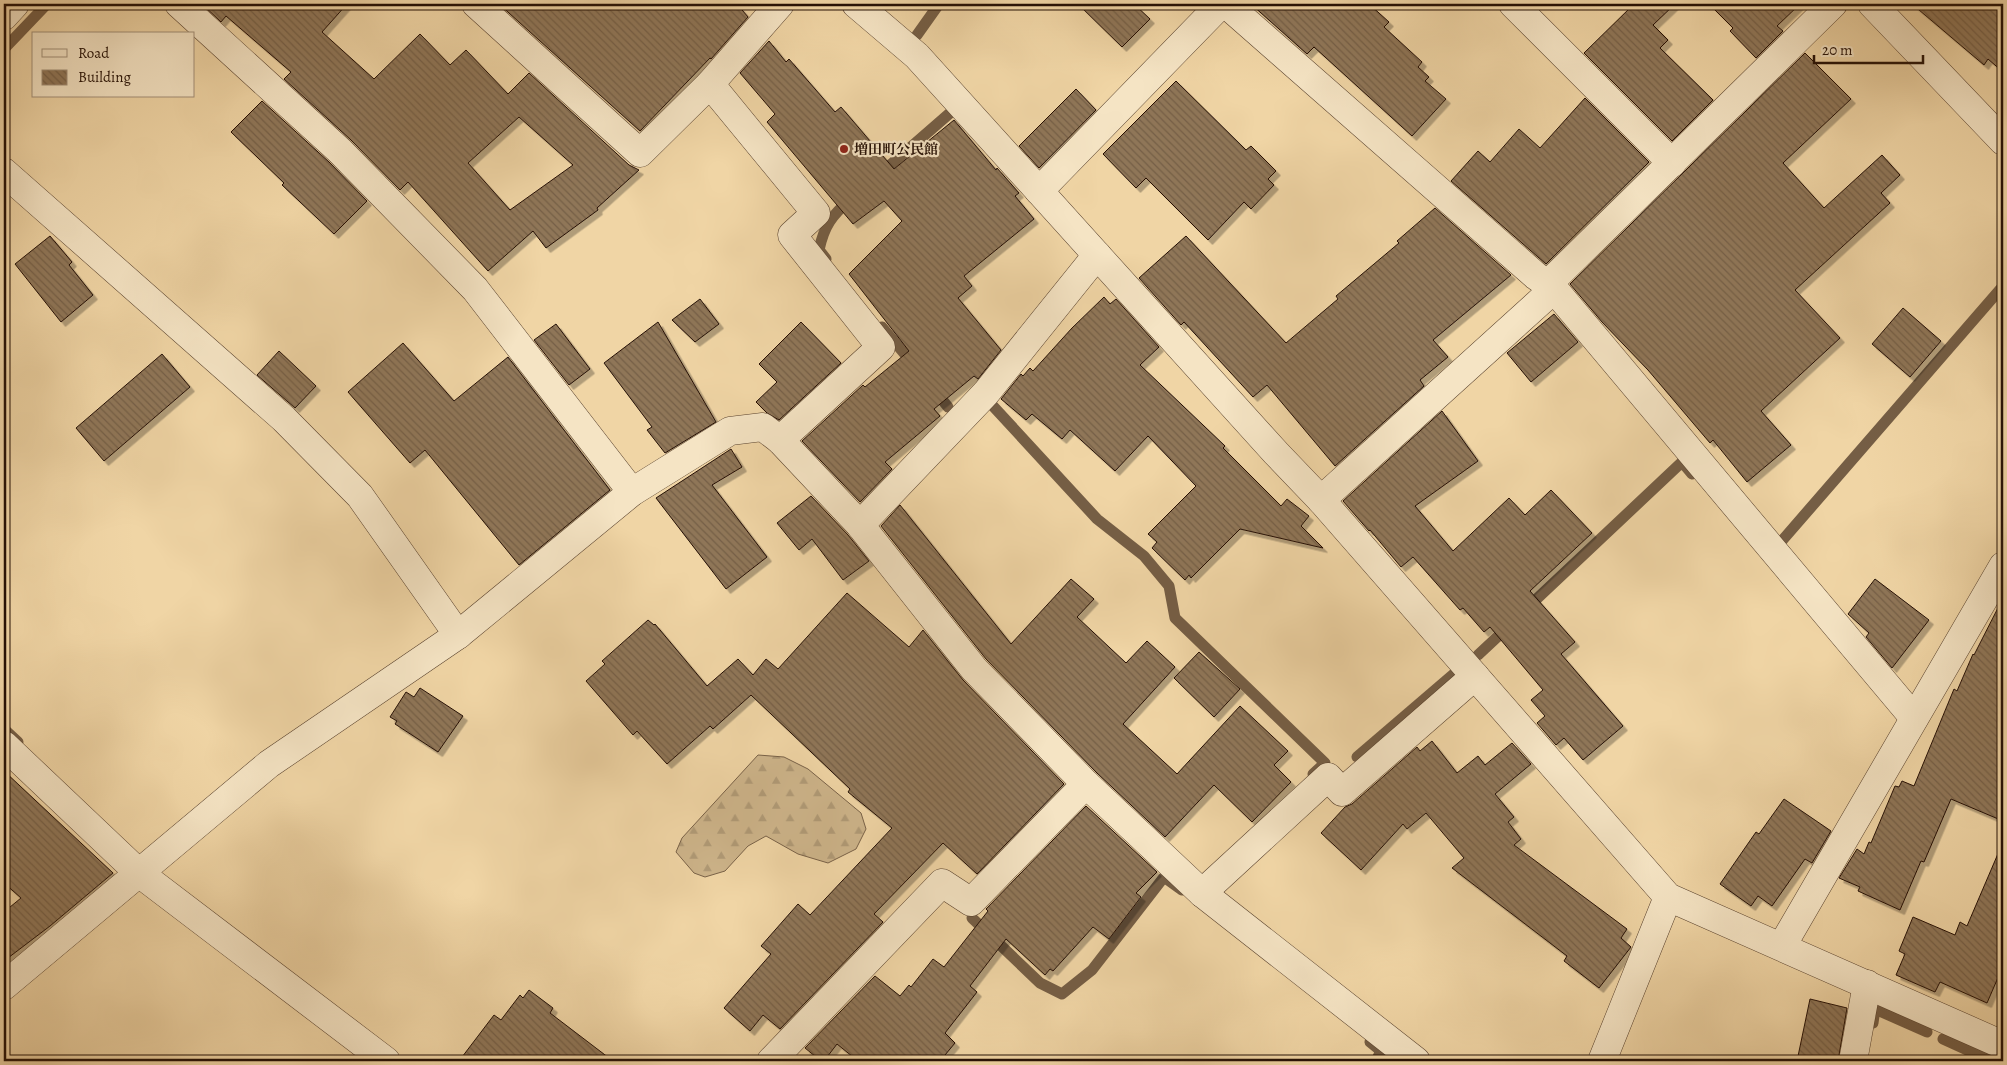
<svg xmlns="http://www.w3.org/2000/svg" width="2007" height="1065" font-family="Alegreya,'Noto Serif JP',serif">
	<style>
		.forest { fill: url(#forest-firs); stroke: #796248 }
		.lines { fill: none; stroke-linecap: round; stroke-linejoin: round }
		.stream { stroke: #755e45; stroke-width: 11 }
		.building { fill: url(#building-back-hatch); stroke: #251005; fill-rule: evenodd; filter: url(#shadow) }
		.minor-casing { stroke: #58412d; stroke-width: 29 }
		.minor { stroke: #f5e4c4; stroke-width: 28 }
		.poi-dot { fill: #8f2418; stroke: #f5e4c4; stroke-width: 2 }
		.labels { text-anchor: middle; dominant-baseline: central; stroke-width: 4.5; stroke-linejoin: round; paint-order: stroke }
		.poi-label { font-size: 14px; font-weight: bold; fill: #251005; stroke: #f5e4c4; text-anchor: start }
	</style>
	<defs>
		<pattern id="forest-firs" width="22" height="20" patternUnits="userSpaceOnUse" patternTransform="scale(1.25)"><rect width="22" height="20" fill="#cdb48a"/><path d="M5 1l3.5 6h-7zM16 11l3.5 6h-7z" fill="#b09a76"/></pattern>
		<pattern id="building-back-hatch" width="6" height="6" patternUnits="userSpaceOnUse" patternTransform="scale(1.25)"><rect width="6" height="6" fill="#8f7658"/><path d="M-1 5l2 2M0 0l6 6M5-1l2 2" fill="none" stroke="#755f47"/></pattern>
		<filter id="shadow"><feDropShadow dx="4.5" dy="4.5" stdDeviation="0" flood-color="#0004"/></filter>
	</defs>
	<rect width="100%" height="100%" fill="#f0d5a5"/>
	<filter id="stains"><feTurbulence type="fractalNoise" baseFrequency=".004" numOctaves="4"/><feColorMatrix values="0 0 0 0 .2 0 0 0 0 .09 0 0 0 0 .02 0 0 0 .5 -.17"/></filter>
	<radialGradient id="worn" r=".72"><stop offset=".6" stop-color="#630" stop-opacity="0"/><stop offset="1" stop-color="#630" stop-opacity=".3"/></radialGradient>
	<path class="forest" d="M758 755 784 757 808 769 861 813 866 829 856 849 828 863 798 854 766 836 748 846 725 871 705 877 694 873 676 852 682 838Z"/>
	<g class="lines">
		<g class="stream">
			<path d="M917 35 939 4"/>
			<path d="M4 49 47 4"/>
			<path d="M880 174 950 113"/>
			<path d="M826 259 819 250C824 226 832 215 851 199"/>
			<path d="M882 327 914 365"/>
			<path d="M935 391 948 407"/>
			<path d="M992 405 1097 519 1144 556 1169 586 1175 618 1325 763 1313 774"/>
			<path d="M1780 543 2003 286"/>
			<path d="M1526 609 1682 462 1692 474"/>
			<path d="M1478 655 1508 627"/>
			<path d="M4 729 18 742"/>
			<path d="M1357 757 1455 673"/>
			<path d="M972 918 1040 983 1062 994 1092 970 1164 877 1182 890"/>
			<path d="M1873 1023 1875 1009 1927 1032"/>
			<path d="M2003 1023V1022"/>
			<path d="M1943 1039 1987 1059"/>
			<path d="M1370 1042 1381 1051 1376 1061"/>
		</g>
	</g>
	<g class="building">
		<path d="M202 4H347L322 32 374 79 420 34 450 65 466 50 508 94 529 73 629 165 639 170 597 208 598 210 546 248 533 231 488 271 408 182 400 190 351 140 284 79 291 72 226 16 221 22ZM519 117 573 165 510 210 468 163Z"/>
		<path d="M499 4H737L748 17 711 59 710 58 640 131Z"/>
		<path d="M1078 4H1134L1150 19 1122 47Z"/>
		<path d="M1251 4H1369L1389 22 1384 27 1422 62 1418 67 1429 77 1425 81 1446 99 1412 136 1314 47 1307 54Z"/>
		<path d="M1634 4H1675L1653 25 1668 40 1660 48 1713 100 1672 141 1584 53Z"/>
		<path d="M1709 4H1800L1777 26 1783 31 1756 58 1730 31 1733 28Z"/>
		<path d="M1912 4H2003V72L1988 59 1984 65Z"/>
		<path d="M769 41 786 62 789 59 835 112 841 107 894 169 954 120 996 170 997 168 1019 193 1015 196 1034 219 964 276 972 286 958 298 1001 350 978 379 974 376 934 409 940 416 885 462 892 469 860 502 802 441 863 385 865 387 909 351 849 274 902 221 884 201 853 224 767 122 775 114 740 73Z"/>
		<path d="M1805 53 1851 99 1783 163 1824 208 1882 155 1900 175 1881 193 1890 203 1795 290 1840 338 1761 411 1791 445 1747 482 1713 440 1710 443 1648 370 1602 322 1570 284Z"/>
		<path d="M1176 81 1246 150 1251 146 1276 171 1268 179 1274 185 1251 209 1244 202 1208 240 1146 178 1136 188 1103 154Z"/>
		<path d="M1076 89 1096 110 1039 168 1019 146Z"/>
		<path d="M1585 98 1649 162 1546 264 1451 181 1478 151 1490 162 1519 129 1540 148Z"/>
		<path d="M262 101 329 162 367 201 334 234 282 185 284 183 231 132Z"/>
		<path d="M1435 208 1511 275 1433 340 1448 357 1420 380 1424 386 1335 466 1267 385 1253 397 1184 322 1181 325 1139 278 1186 236 1286 343 1338 299 1336 296 1399 243 1397 241Z"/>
		<path d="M50 236 72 262 69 265 93 295 61 322 15 264Z"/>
		<path d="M1104 297 1110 304 1116 299 1159 347 1140 365 1225 446 1223 448 1281 506 1287 499 1309 516 1301 526 1323 548 1240 529 1191 578 1189 575 1185 580 1152 548 1157 542 1148 534 1196 486 1148 436 1115 471 1070 430 1062 439 1032 414 1026 420 1001 399 1021 374 1023 376 1030 368 1033 371 1072 328Z"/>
		<path d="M700 299 719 324 695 342 672 320Z"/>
		<path d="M1903 308 1941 341 1910 377 1872 344Z"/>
		<path d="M1554 314 1578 342 1531 382 1507 353Z"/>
		<path d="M658 322 716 422 665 453 647 430 652 427 604 363Z"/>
		<path d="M801 322 841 363 779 420 767 413 756 402 777 382 759 364Z"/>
		<path d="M556 324 590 369 569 385 534 340Z"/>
		<path d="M403 343 454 401 508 357 610 490 519 565 425 450 410 463 348 392Z"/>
		<path d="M279 351 316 386 295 408 257 375Z"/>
		<path d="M162 354 190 387 104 461 76 428Z"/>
		<path d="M1442 411 1478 461 1415 506 1453 551 1509 498 1525 515 1551 490 1592 533 1530 591 1575 642 1561 654 1623 726 1583 760 1564 738 1556 745 1537 723 1545 716 1531 700 1543 690 1490 627 1484 632 1463 608 1460 610 1413 557 1401 567 1370 530 1369 531 1343 501Z"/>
		<path d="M731 449 742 467 712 485 767 557 726 589 656 498Z"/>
		<path d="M811 496 848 535 869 561 843 580 812 539 799 550 777 523Z"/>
		<path d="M900 505 1011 644 1071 579 1094 599 1077 617 1126 663 1147 641 1175 667 1123 724 1177 774 1240 706 1288 751 1274 765 1291 782 1252 822 1214 785 1165 837 1097 773 986 659 881 526Z"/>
		<path d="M1875 579 1929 620 1892 668 1866 637 1869 633 1848 614Z"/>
		<path d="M847 593 909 647 923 630 963 680 1064 784 977 874 943 843 874 914 883 922 780 1029 763 1015 750 1031 724 1008 771 954 761 946 798 904 810 915 892 828 848 792 850 789 751 695 713 729 710 726 667 764 637 731 633 735 586 681 605 664 602 661 648 620 654 625 655 624 707 686 738 659 753 675 766 659 778 669Z"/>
		<path d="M2003 598V821L1951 799 1924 862 1921 861 1900 910 1858 891 1860 887 1839 878 1857 849 1864 854 1869 842 1871 843 1895 786 1899 787 1902 781 1914 786 1954 689 1957 691 1973 654 1974 655Z"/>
		<path d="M1199 652 1240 689 1214 717 1174 678Z"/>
		<path d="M420 688 463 716 438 752 395 724 397 721 390 717 406 692 414 697Z"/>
		<path d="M1432 741 1457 773 1478 756 1485 765 1512 743 1531 764 1495 794 1514 817 1508 822 1521 839 1514 845 1627 929 1621 938 1631 947 1599 988 1564 961 1567 956 1452 868 1464 858 1426 813 1407 829 1403 824 1361 870 1321 833 1345 807 1352 804 1417 747 1420 751Z"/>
		<path d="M4 771 113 873 50 926 4 961V912L21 898 4 883Z"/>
		<path d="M1784 799 1831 831 1812 863 1805 859 1772 906 1758 896 1751 906 1720 884 1756 832 1759 834Z"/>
		<path d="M1086 806 1157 872 1136 893 1141 897 1109 939 1093 927 1053 971 1050 969 1045 975 1006 939 970 986 977 992 945 1033 955 1043 940 1061H858L837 1044 824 1061H821L805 1048 875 976 900 996 909 985 911 987 933 959 944 967 988 911 986 909Z"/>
		<path d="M2003 842V966L1987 1003 1940 982 1935 992 1896 975 1905 954 1899 951 1913 917 1955 935 1960 922 1967 926Z"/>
		<path d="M529 990 553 1008 550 1013 613 1061H459L494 1015 501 1020 520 995 523 998Z"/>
		<path d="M1810 999 1847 1008 1838 1061H1797Z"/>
	</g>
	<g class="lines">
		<g class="minor-casing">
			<g id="minor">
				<path d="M179 4 340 151 475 289 632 492"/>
				<path d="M476 4 640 153 710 84 780 4"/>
				<path d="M856 4 917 56 1276 453 1321 500 1668 897 2003 1045"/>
				<path d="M1226 4 1536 276 1554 289 1914 718"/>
				<path d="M1513 4 1672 163"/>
				<path d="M1872 4 2003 141"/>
				<path d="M4 16 15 4"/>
				<path d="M710 84 816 213 792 235 881 347 780 440"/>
				<path d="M4 172 284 419 360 496 458 635"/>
				<path d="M1039 191 1221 4"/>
				<path d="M1548 284 1833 4"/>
				<path d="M1321 500 1554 289"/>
				<path d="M860 525 986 393 1097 255"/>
				<path d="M4 745 139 873 386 1061"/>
				<path d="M1202 893 1328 777 1342 792 1475 676"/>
				<path d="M1782 946 2003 566"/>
				<path d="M4 986 269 764 458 635 632 492 730 431 763 427 780 440 860 525 974 669 1086 784 1202 893 1416 1061"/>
				<path d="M771 1061 942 883 971 902 1086 784"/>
				<path d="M1602 1061 1668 897"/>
				<path d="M1853 1061 1867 984"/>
			</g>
		</g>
		<use href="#minor" class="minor"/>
	</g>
	<circle class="poi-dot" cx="844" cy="149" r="5"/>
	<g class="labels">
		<g class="poi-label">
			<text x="854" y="149">増田町公民館</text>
		</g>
	</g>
	<rect width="2007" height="1065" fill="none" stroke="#f0d5a5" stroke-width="20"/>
	<rect x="5" y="5" width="1997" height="1055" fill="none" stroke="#251005" stroke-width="2.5"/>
	<rect x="10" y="10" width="1987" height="1045" fill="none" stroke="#251005"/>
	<rect x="32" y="32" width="162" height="65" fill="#f5e4c4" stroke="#a28f78"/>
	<rect x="42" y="49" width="25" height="8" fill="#f5e4c4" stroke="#a28f78"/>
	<text x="78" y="58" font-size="15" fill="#251005">Road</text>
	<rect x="42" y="70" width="25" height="15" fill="url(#building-back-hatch)" stroke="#a28f78"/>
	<text x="78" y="82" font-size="15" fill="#251005">Building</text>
	<path d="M1814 55v8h109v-8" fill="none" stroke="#251005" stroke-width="2.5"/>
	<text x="1822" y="55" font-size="15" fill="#251005" stroke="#f5e4c4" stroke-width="4" paint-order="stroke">20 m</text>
	<rect width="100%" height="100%" filter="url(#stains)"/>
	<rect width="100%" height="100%" fill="url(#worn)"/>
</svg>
